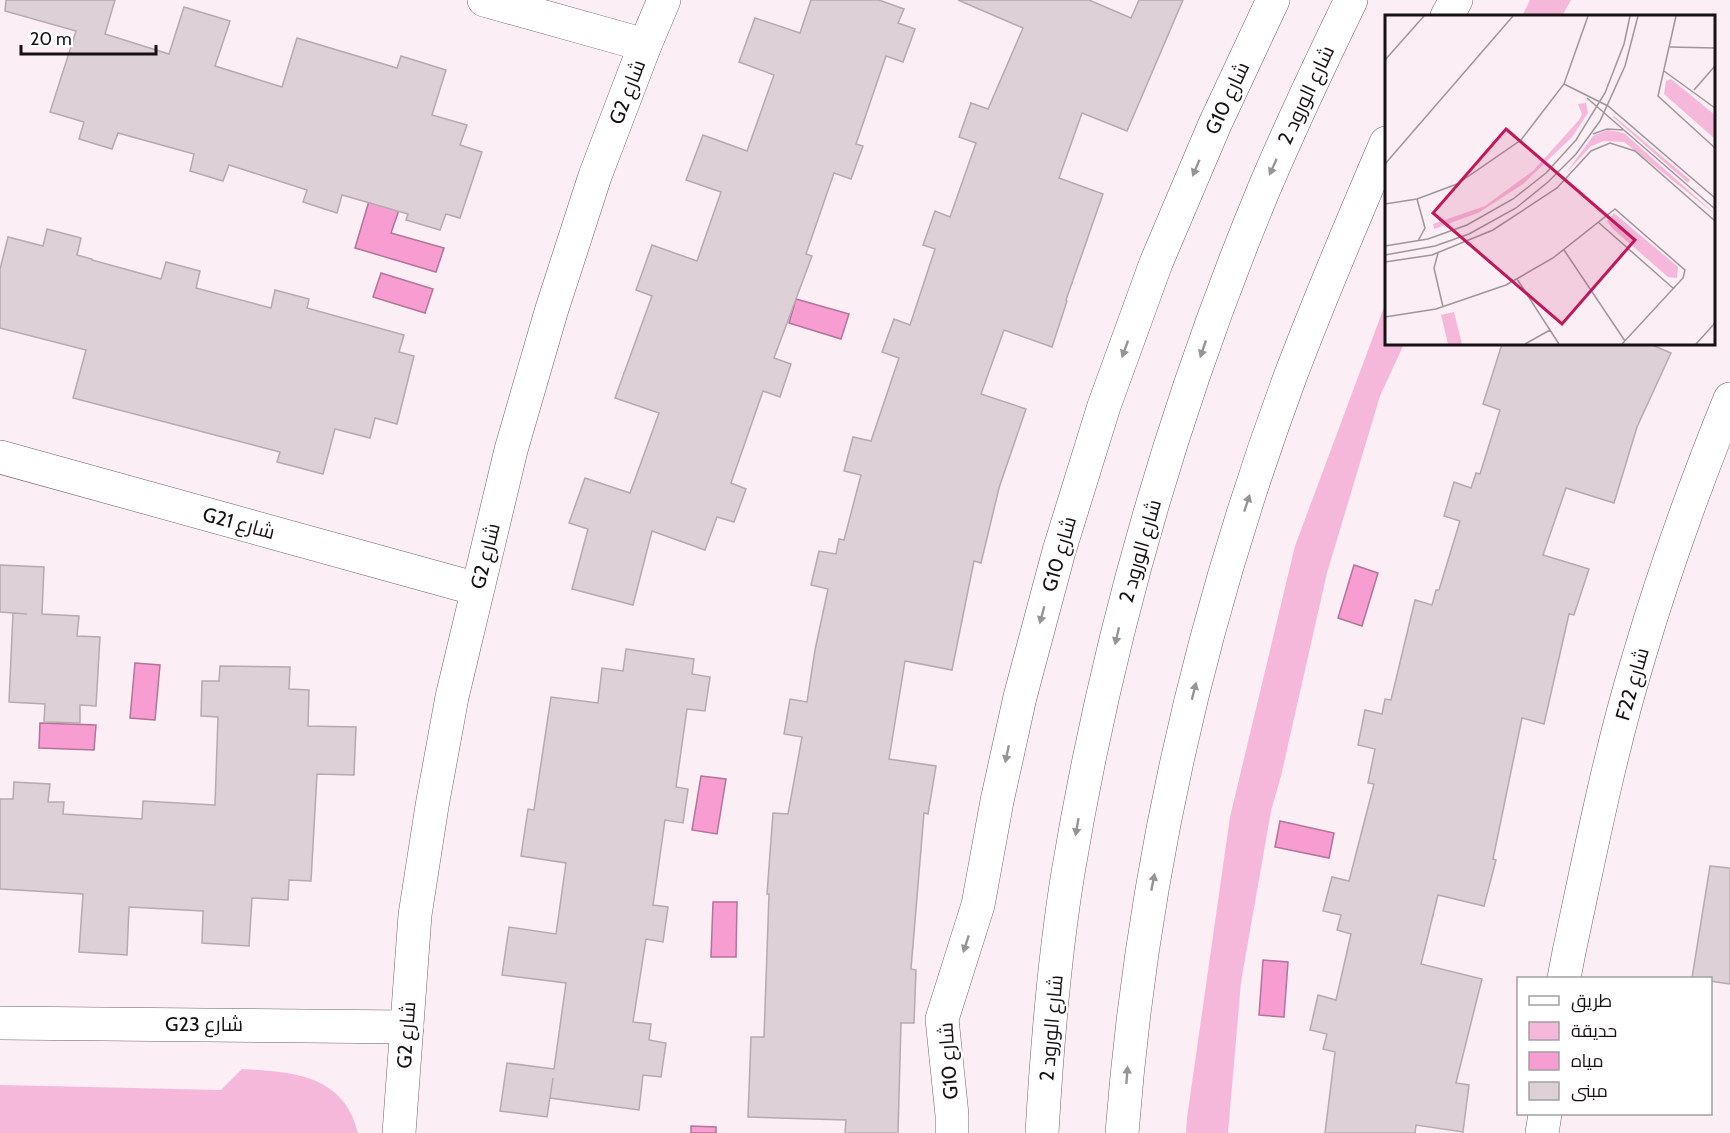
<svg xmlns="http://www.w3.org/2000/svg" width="1730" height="1133" font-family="Cabin,Cairo,sans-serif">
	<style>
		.green { fill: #f6b8da }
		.water { fill: #f89dd1; stroke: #b47398; stroke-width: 1.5 }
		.building { fill: #ddd0d7; stroke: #b6aab0; stroke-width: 1.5 }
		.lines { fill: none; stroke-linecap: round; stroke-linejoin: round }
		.minor-casing { stroke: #6e6369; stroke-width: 34 }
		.minor { stroke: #fff; stroke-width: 33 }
		.oneway { fill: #969495 }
		.labels { text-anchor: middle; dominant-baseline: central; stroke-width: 4.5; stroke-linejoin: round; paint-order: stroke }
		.street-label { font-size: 20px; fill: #161214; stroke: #fff }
		.inset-road { fill: none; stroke: #9f969b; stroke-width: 1.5 }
		.view { fill: #c2185b; fill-opacity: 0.15; stroke: #c2185b; stroke-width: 3 }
		.inset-edge { fill: none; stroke: #161214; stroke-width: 3 }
	</style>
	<rect width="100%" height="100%" fill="#fbeef5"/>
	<g class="green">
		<path d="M1530 0H1571L1562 16H1522Z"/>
		<path d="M1386 302V344H1404L1380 396 1327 573 1281 776 1271 811 1241 982 1228 1133H1186L1187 1118 1230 817 1295 546Z"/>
		<path d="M242 1069C292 1072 344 1074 358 1133H0V1085L221 1090Z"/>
	</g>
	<g class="water">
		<path d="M369 201 399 210 391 233 444 248 436 272 355 248Z"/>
		<path d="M381 273 433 289 425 313 373 297Z"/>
		<path d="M796 299 849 314 841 339 789 323Z"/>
		<path d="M1354 565 1378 573 1362 626 1338 618Z"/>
		<path d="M135 663 160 665 155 720 130 718Z"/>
		<path d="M40 723 96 725 94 750 39 748Z"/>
		<path d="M701 776 726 779 717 834 692 830Z"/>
		<path d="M1280 821 1334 833 1329 858 1275 847Z"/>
		<path d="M713 902H737L736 957H711Z"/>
		<path d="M1263 960 1288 962 1284 1017 1259 1015Z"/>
		<path d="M691 1126 716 1127V1133H691Z"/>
	</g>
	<g class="building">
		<path d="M6 0H115L105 34 169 54 184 7 230 21 215 66 282 87 297 38 397 68 401 56 446 70 432 115 467 125 460 145 482 152 460 218 446 214 440 230 406 220 408 214 342 195 337 213 303 202 307 190 229 165 223 181 190 171 194 154 118 133 112 149 79 139 84 122 50 112 76 31 5 11Z"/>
		<path d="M811 0H879L904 9 898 23 915 29 903 62 886 56 856 144 863 146 851 179 834 173 806 254 812 256 774 358 791 364 780 397 763 391 731 483 746 489 734 522 717 517 705 550 652 531 633 605 572 589 588 529 569 523 585 478 630 493 659 413 615 398 652 296 636 290 652 245 697 261 721 192 686 180 703 135 747 151 774 75 739 62 755 18 800 33Z"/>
		<path d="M958 0H1089L1131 18 1139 0H1183L1127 131 1082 113 1059 178 1103 194 1066 300 1067 301 1052 347 1004 330 981 394 1026 409 999 488 981 563 974 561 952 670 905 661 889 759 936 766 928 814 924 813 911 969 916 970 914 1023H901L898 1133H845L846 1120 748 1117 751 1037H764L769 894H767L773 813 788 814 802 737 784 734 790 699 807 702 815 650 828 589 811 585 819 551 836 554 839 539 844 540 861 475 844 471 853 437 871 441 899 358 882 352 894 319 910 325 935 249 923 245 935 211 950 217 976 143 959 137 971 103 988 109 1023 28Z"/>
		<path d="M47 229 81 238 77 255 92 259V260L161 279 166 262 200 271 196 288 271 308 275 290 309 299 307 308 404 335 399 352 414 356 397 424 375 418 370 438 335 429 323 474 277 462 280 452 73 398 86 350 0 328V269L8 237 43 246Z"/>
		<path d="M1502 344H1650L1671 353 1637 427 1614 503 1566 488 1543 555 1589 569 1574 615 1569 614 1544 724 1522 718 1493 859 1496 860 1484 906 1438 895 1421 964 1482 979 1456 1083 1469 1085 1463 1132 1416 1125 1415 1133H1325L1335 1052 1323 1049 1327 1034 1310 1030 1318 995 1336 1000 1351 934 1337 930 1341 915 1323 911 1332 877 1349 881 1374 784 1368 783 1375 749 1358 745 1365 710 1382 714 1385 699 1391 700 1415 600 1432 605 1436 590H1439L1460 521 1444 516 1454 482 1471 488 1476 473 1480 474 1500 410 1483 404Z"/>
		<path d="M0 565 44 567 42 614 79 616 77 636 100 637 96 706 80 705V723L44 722 45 704 9 702 13 613 27 614 0 612Z"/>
		<path d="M626 649 694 659 692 674 710 677 705 711 687 709 676 787 688 789 683 823 665 820 653 905 668 907 663 942 646 939 633 1022 651 1024 649 1040 666 1043 661 1077 643 1075 639 1110 550 1098 553 1078 547 1117 500 1111 507 1063 554 1069 566 983 502 975 509 927 556 934 566 863 521 856 528 809 534 810 551 697 598 703 602 668 623 671Z"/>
		<path d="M220 666 290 667 289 689 309 690 308 726 356 727 354 775 317 774 311 881 289 880 288 900 252 898 249 946 202 943 203 911 129 907 127 955 79 952 83 894 0 889V799H13L14 782 50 784 48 802H64L63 814 142 819 143 801 215 805 218 717 201 716 202 681H219Z"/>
		<path d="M1710 866 1730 868V984L1710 981V978H1692Z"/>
	</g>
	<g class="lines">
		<g class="minor-casing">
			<g id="minor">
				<path d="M484 0 645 45"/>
				<path d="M1447 16 1456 0"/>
				<path d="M0 457 477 589"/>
				<path d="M1564 978 1569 952C1590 854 1609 756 1638 660 1664 571 1695 485 1730 399"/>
				<path d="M0 1023 407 1027"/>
				<path d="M399 1133 415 915 432 806 452 697 511 450 551 312 595 176 645 45 664 0"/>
				<path d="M952 1133V1115L942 1019 978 905 997 801 1020 697 1059 551 1104 406 1156 263 1215 124 1273 0"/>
				<path d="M1042 1133C1047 1046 1054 959 1068 873 1107 639 1173 408 1264 189 1291 125 1321 62 1351 0"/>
				<path d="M1122 1133C1142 875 1200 620 1290 377 1320 298 1353 220 1386 143"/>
				<path d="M1542 1133 1545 1114"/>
			</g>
		</g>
		<use href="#minor" class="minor"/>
	</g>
	<defs><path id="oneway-solid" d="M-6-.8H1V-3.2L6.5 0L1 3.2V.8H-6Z" transform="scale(1.5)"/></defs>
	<g class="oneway">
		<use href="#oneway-solid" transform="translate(1273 167) rotate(114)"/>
		<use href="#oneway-solid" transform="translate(1196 168) rotate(113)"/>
		<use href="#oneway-solid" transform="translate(1125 349) rotate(110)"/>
		<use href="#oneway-solid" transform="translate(1203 349) rotate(109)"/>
		<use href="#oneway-solid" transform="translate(1247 503) rotate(-72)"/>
		<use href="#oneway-solid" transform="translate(1042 615) rotate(105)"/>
		<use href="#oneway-solid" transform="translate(1117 636) rotate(103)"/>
		<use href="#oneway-solid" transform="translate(1194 691) rotate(-76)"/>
		<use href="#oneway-solid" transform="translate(1007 754) rotate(102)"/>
		<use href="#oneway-solid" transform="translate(1077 827) rotate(100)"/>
		<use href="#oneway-solid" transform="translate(1153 882) rotate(-79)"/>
		<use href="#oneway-solid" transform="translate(966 944) rotate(108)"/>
		<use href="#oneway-solid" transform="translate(1127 1075) rotate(-86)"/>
	</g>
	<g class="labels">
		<g class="street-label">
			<text transform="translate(627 92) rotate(-69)">G2 شارع</text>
			<text transform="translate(1306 95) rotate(-65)">شارع الورود 2</text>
			<text transform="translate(1227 98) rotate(-65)">G10 شارع</text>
			<text transform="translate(239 523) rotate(15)">G21 شارع</text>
			<text transform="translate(1140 551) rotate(-74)">شارع الورود 2</text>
			<text transform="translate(1059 554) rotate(-74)">G10 شارع</text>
			<text transform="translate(485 556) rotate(-76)">G2 شارع</text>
			<text transform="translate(1632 684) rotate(-74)">F22 شارع</text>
			<text x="204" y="1024">G23 شارع</text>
			<text transform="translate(1051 1028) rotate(-85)">شارع الورود 2</text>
			<text transform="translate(406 1035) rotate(-86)">G2 شارع</text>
			<text transform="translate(948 1061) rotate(-94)">G10 شارع</text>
		</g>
	</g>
	<g transform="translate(1385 15)">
		<rect width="330" height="330" fill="#fbeef5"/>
		<path d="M286 64 330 100V124L279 79 281 66ZM201 88 203 98 187 122 138 169 93 198 49 214 48 209 100 191 148 156 194 105 197 99 193 89ZM229 101 305 165 303 168 228 102ZM223 115 239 118 330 199 239 127 219 126 206 131 181 158 208 121ZM229 198 293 252 292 263 283 262 228 214 222 206ZM69 297 77 329H63L56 300Z" fill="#f6b8da"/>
		<path class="inset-road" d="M291 1 273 81 330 133M285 32 330 33M0 45 39 1M279 56 330 93M179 69 223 91 330 183M309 75 330 51M202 83 330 194M208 119 222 114 239 115M0 149 128 1M32 184 40 213 33 226M0 189 32 184 72 169 136 125 179 69 203 1M213 207 289 274M0 231 43 224 82 210 128 184 161 158 191 125 220 78 239 29 245 1M179 235 240 326M53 238 49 253 58 292M0 240 50 231 84 219 131 193 163 167 191 139 215 106 240 51 253 1M0 247 47 240 108 215 172 173 206 136 225 128 250 136 330 206M132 264 174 329M0 302 51 294 121 270 168 243 230 194 300 255 298 263 237 329M140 329 165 315M311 329 330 308"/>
		<path class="view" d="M121 114 250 225 177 309 48 198Z"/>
		<rect width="330" height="330" class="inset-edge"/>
	</g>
	<rect x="1517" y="977" width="195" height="138" fill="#ffffff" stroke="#a2a0a1" stroke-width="1.5"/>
	<rect x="1529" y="996" width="30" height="9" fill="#ffffff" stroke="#a2a0a1" stroke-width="1.5"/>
	<text x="1571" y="1007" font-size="18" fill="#161214">طريق</text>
	<rect x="1529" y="1022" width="30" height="18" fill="#f6b8da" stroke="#a2a0a1" stroke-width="1.5"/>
	<text x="1571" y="1037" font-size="18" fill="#161214">حديقة</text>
	<rect x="1529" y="1052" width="30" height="18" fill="#f89dd1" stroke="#a2a0a1" stroke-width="1.5"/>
	<text x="1571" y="1067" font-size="18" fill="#161214">مياه</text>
	<rect x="1529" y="1082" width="30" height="18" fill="#ddd0d7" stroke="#a2a0a1" stroke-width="1.5"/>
	<text x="1571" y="1097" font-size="18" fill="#161214">مبنى</text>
	<path d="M21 45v9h135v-9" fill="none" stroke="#161214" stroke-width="3"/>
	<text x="30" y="45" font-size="18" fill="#161214" stroke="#ffffff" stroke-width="4.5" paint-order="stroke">20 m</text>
</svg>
